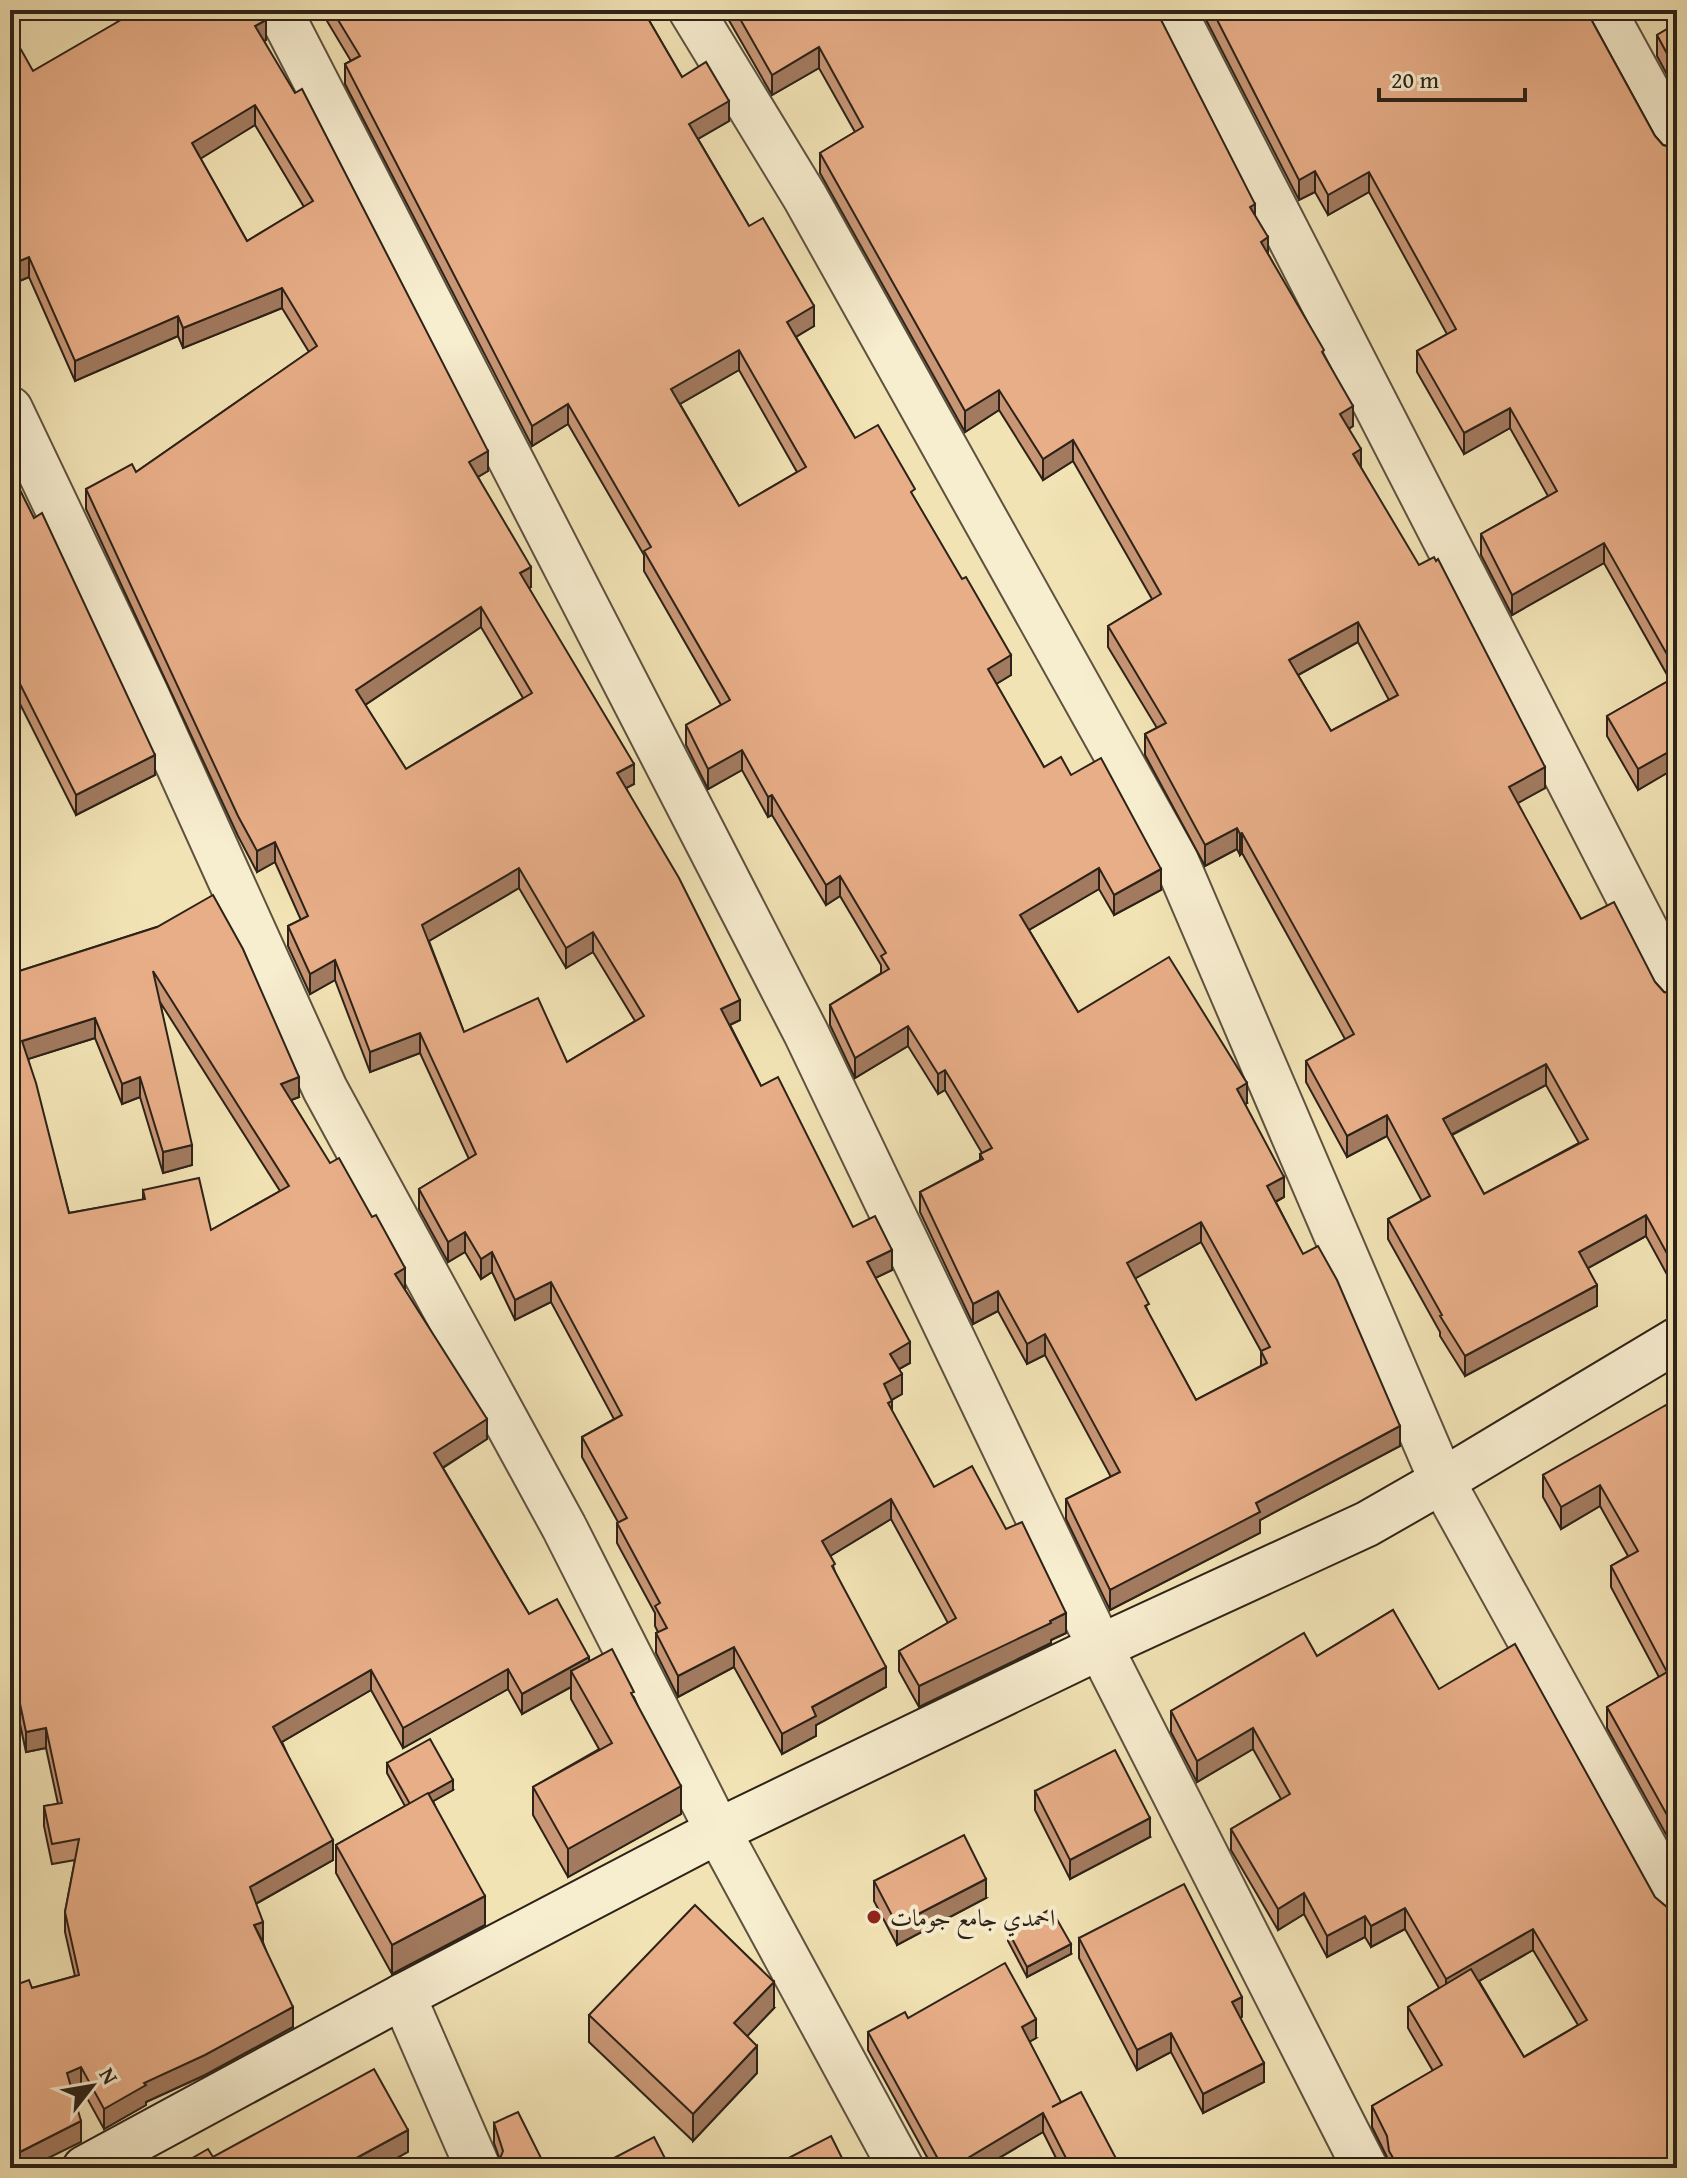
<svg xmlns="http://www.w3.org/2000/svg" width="1687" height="2178" font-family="'Gentium Book Plus',Amiri,serif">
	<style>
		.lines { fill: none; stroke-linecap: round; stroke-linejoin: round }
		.street-casing { stroke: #5e523f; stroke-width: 48 }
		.secondary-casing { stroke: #2d2218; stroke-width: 48 }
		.street { stroke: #f7edcf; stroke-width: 44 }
		.secondary { stroke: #f7edcf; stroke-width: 44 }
		.wall { fill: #c89675; stroke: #2d2218; stroke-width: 2; fill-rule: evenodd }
		.shaded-wall { fill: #a27a5f; stroke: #2d2218; stroke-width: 2 }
		.building { fill: #e8ae88; stroke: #2d2218; stroke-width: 2; fill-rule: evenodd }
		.poi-dot { fill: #8f2418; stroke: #f7edcf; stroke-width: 3 }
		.labels { text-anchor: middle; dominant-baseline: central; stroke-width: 8; stroke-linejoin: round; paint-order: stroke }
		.poi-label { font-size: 24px; fill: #2d2218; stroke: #f7edcf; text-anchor: start }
	</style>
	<rect width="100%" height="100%" fill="#f2e3b5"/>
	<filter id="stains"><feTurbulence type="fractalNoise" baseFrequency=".0025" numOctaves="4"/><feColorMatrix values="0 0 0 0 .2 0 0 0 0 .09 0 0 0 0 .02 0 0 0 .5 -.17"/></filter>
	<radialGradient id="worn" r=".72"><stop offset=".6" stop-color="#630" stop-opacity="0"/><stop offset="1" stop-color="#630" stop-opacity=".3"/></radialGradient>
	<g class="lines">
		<g class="street-casing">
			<g id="street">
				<path d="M279 10 806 1033 1100 1647 1365 2168"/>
				<path d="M691 10 805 197 1176 861 1442 1481 1677 1906"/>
				<path d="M1173 10 1677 991"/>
				<path d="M1603 10 1677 145"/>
				<path d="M10 409 146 694 325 1089 564 1527 718 1831 901 2168"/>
				<path d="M403 1996 478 2168"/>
			</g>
		</g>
		<g class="secondary-casing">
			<path id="secondary" d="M85 2168 403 1996 718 1831 1100 1647 1367 1524 1442 1481 1677 1340"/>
		</g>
		<use href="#street" class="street"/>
		<use href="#secondary" class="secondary"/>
	</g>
	<g class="wall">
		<path d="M112 10H262L266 40 264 41 488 471 478 477 531 587 529 588 634 784 626 788 740 1020 730 1025 761 1086 853 1227 892 1270 875 1278 910 1363 899 1369 902 1394 892 1400V1412L934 1487 1006 1529 1066 1633 1051 1640V1643L919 1707 899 1671V1651L948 1623 891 1519 830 1556 835 1572 886 1687 816 1725V1736L782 1754 734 1667 678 1697 656 1653V1633L658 1632 655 1626V1613L617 1543V1523L618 1522 582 1457V1437L614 1419 551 1302 515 1320 492 1272 481 1279 465 1252 448 1262 419 1209V1189L469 1159 420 1053 370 1072 335 980 310 994 288 946V926L301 920 275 862 257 872 238 836 86 509V489L136 472 309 352 282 308 183 348 178 336 75 381 29 277 10 285 33 71 118 22ZM255 125 304 207 247 241 200 158ZM481 627 523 698 406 769 365 705ZM519 888 566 968 593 952 635 1021 567 1062 464 1032 429 941Z"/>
		<path d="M306 10H643L682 77 729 121 698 139 749 226 814 326 796 337 855 438 915 500 1011 675 996 684 1044 767 1071 775 1161 890 1114 915 1099 889 1029 930 1078 1012 1247 1103 1245 1104 1284 1197 1276 1202 1400 1446 1260 1520V1533L1110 1610 1066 1519V1499L1111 1477 1045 1355 1027 1364 998 1311 973 1324 920 1212V1192L980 1160V1154L982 1153 945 1090 938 1094 908 1046 855 1078 830 1025V1005L881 973V965L840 896 826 905 772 815 768 817 742 770 708 789 686 745V725L721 705 644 571V555L568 424 532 446 345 84V64L351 61 321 11 310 16ZM739 370 797 472 739 506 680 404ZM1201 1242 1261 1351V1366L1196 1400 1149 1314 1135 1278Z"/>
		<path d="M723 10H1156L1255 216 1268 254 1324 356 1353 426 1349 429 1361 468 1545 788 1517 803 1581 919 1655 982 1664 992 1677 997V1276L1670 1280 1646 1236 1588 1268 1597 1306 1465 1376 1440 1336V1332L1388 1239V1219L1422 1201 1387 1136 1347 1157 1306 1082V1061L1345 1039 1242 853 1240 855 1237 849 1205 866 1145 755V734L1157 728 1108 647V626L1152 599 1073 461 1043 480 999 410 965 432 820 173V153L855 132 819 68 772 95ZM1358 642 1389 700 1331 731 1298 675ZM1546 1085 1579 1143 1484 1194 1452 1135Z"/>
		<path d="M1201 10H1586L1655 136 1663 145 1677 149V779L1672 770 1638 790 1607 736V716L1670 680 1604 563 1512 615 1481 555V534L1548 496 1510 428 1464 454 1417 372V351L1447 334 1369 192 1328 215 1315 192 1299 200Z"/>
		<path d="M1666 10H1677V93L1657 56V35L1674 25Z"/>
		<path d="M10 470 155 775 76 815 16 696Z"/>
		<path d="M157 927 299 1097 291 1100 405 1288H404L487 1439 443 1468 529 1614 634 1697 681 1814 568 1877 533 1815V1787L599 1749 571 1699V1687L522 1714 508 1689 403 1748 371 1690 282 1742 333 1860 256 1904 263 1942 293 2027 205 2075 146 2102V2105L104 2129 81 2087 72 2091 81 2142 32 1988 75 1976 65 1932V1912L75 1860 52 1864 44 1826V1806L58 1804 46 1748 26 1752 10 1677V974ZM160 1002 280 1191 211 1230 143 1190V1200L69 1213 28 1059 95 1038 122 1104 140 1097 163 1173 192 1165Z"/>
		<path d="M1677 1412V1854L1607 1728V1707L1659 1677 1611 1587V1566L1628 1556 1600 1506 1561 1529 1543 1497V1475Z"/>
		<path d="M1393 1610 1677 2168H1389L1387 2157 1372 2127V2106L1433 2071 1408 2028V2007L1439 1988 1405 1929 1371 1947 1365 1937 1327 1957 1304 1914 1278 1930 1231 1850V1829L1281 1799 1253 1749 1197 1782 1171 1732V1711L1317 1656ZM1533 1950 1578 2025 1524 2057 1479 1981Z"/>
		<path d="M387 1763 453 1790 433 1801 485 1925 392 1974 336 1873V1845L405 1806 387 1773Z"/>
		<path d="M1035 1791 1150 1837 1070 1879 1035 1810Z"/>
		<path d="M874 1881 986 1898 897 1945 874 1901Z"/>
		<path d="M1008 1931 1071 1954 1027 1977 1008 1941Z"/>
		<path d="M1079 1938 1242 2017H1240L1264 2082 1203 2113 1171 2052 1137 2070 1079 1958Z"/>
		<path d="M774 2008 747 2036 757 2073 693 2141 589 2042V2015Z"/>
		<path d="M908 2018 1036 2038 1029 2042 1061 2103 1121 2168H1061L1043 2132 982 2168H933L868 2050V2032Z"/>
		<path d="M494 2123 546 2168H499L500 2160 494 2143Z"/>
	</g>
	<g class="shaded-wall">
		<path d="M310 10H321V11L310 16Z"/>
		<path d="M266 20V40L255 46V26Z"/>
		<path d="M819 47V68L772 95V75Z"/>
		<path d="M729 101V121L689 144V124Z"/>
		<path d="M255 105V125L192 164V143Z"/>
		<path d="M1315 171V192L1299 200V180Z"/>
		<path d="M1369 172V192L1328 215V195Z"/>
		<path d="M1255 204V224L1250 207Z"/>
		<path d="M1268 237V258L1261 242Z"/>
		<path d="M29 257V277L10 285V265Z"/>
		<path d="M282 288V308L183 348V328Z"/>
		<path d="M814 306V326L787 342V322Z"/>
		<path d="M178 316V336L75 381V361Z"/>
		<path d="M739 350V370L671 409V389Z"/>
		<path d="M999 390V410L965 432V411Z"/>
		<path d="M568 404V424L532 446V426Z"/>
		<path d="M1353 406V426L1340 434V414Z"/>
		<path d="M1510 408V428L1464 454V433Z"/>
		<path d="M1073 440V461L1043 480V459Z"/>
		<path d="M1361 449V470L1353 454Z"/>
		<path d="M488 451V471L469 482V462Z"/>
		<path d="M1604 543V563L1512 615V595Z"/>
		<path d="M531 567V587L520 593V573Z"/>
		<path d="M481 607V627L356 711V690Z"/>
		<path d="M1358 622V642L1289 680V660Z"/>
		<path d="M1011 655V675L988 689V669Z"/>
		<path d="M16 676V696L10 701V680Z"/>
		<path d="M742 750V770L708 789V769Z"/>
		<path d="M1672 750V770L1638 790V769Z"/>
		<path d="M155 755V775L76 815V795Z"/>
		<path d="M634 764V784L617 793V773Z"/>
		<path d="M1545 767V788L1509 808V787Z"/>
		<path d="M772 795V815L768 817V797Z"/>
		<path d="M1237 828V849L1205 866V845Z"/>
		<path d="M1242 833V853L1240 855V834Z"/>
		<path d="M275 842V862L257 872V851Z"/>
		<path d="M519 868V888L422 945V925Z"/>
		<path d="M1099 868V889L1020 935V915Z"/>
		<path d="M1161 869V890L1114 915V895Z"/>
		<path d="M840 876V896L826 905V885Z"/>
		<path d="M593 932V952L566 968V948Z"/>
		<path d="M335 960V980L310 994V974Z"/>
		<path d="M740 1000V1020L721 1029V1009Z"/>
		<path d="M95 1018V1038L22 1061V1041Z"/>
		<path d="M908 1026V1046L855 1078V1058Z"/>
		<path d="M420 1033V1053L370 1072V1052Z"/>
		<path d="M1546 1064V1085L1443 1139V1119Z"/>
		<path d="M945 1070V1090L938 1094V1074Z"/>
		<path d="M140 1077V1097L122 1104V1084Z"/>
		<path d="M299 1077V1097L281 1104V1084Z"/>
		<path d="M1247 1083V1103L1237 1109V1089Z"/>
		<path d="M1387 1115V1136L1347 1157V1136Z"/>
		<path d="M192 1145V1165L163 1173V1152Z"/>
		<path d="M1284 1177V1197L1267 1206V1186Z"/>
		<path d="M1646 1215V1236L1579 1273V1252Z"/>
		<path d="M1201 1222V1242L1127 1283V1263Z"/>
		<path d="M465 1232V1252L448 1262V1242Z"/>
		<path d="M892 1250V1270L867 1282V1262Z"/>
		<path d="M492 1252V1272L481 1279V1259Z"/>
		<path d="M1677 1256V1276L1670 1280V1259Z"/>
		<path d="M405 1268V1288L395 1294V1274Z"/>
		<path d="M551 1282V1302L515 1320V1300Z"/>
		<path d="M1597 1285V1306L1465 1376V1356Z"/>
		<path d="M998 1291V1311L973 1324V1304Z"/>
		<path d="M1045 1334V1355L1027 1364V1344Z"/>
		<path d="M910 1342V1363L890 1374V1354Z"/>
		<path d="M902 1374V1394L884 1404V1384Z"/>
		<path d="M487 1419V1439L434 1473V1453Z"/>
		<path d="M1400 1426V1446L1260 1520V1533L1110 1610V1590L1256 1503Z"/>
		<path d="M1600 1485V1506L1561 1529V1507Z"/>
		<path d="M891 1499V1519L822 1561V1541Z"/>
		<path d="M1066 1613V1633L1051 1640V1643L919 1707V1686Z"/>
		<path d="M734 1647V1667L678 1697V1676Z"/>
		<path d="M589 1657V1677L571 1671V1687L522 1714V1694Z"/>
		<path d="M886 1667V1687L816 1725V1736L782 1754V1734L812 1707Z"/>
		<path d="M508 1669V1689L403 1748V1728Z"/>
		<path d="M371 1670V1690L273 1747V1727Z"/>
		<path d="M46 1728V1748L26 1752V1732Z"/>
		<path d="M1253 1728V1749L1197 1782V1761Z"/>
		<path d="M453 1780V1790L410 1814V1804Z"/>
		<path d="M681 1786V1814L568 1877V1849Z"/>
		<path d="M1150 1818V1837L1070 1879V1860Z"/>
		<path d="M333 1840V1860L250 1907V1887Z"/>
		<path d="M986 1879V1898L897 1945V1925Z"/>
		<path d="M1304 1893V1914L1278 1930V1909Z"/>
		<path d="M485 1896V1925L392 1974V1945Z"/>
		<path d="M1405 1908V1929L1371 1947V1926Z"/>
		<path d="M1365 1916V1937L1327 1957V1936Z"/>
		<path d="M263 1922V1942L254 1925Z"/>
		<path d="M1533 1929V1950L1446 2000V1979Z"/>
		<path d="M1071 1944V1954L1027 1977V1967Z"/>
		<path d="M774 1982V2008L734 2050V2023Z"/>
		<path d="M1242 1997V2017L1232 2022V2002Z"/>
		<path d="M293 2007V2027L205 2075 146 2102V2105L104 2129V2109L144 2083Z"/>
		<path d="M1036 2019V2038L1022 2046V2027Z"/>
		<path d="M1171 2033V2052L1137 2070V2050Z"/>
		<path d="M757 2046V2073L693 2141V2114Z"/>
		<path d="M1264 2063V2082L1203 2113V2094Z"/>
		<path d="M81 2067V2087L67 2093V2073Z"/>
		<path d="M1043 2113V2132L982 2168H951Z"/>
		<path d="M81 2121V2142L28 2168H10V2157Z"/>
		<path d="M408 2130V2152L379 2168H338Z"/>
	</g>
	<g class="building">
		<path d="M122 10H262L266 20 255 26 295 93 302 89 488 451 469 462 531 567 520 573 634 764 617 773 679 878 740 1000 721 1009 761 1086 778 1077 853 1227 875 1216 892 1250 867 1262 910 1342 890 1354 902 1374 884 1384 892 1401 888 1403 934 1487 972 1466 1006 1529 1022 1522 1066 1613 1050 1621 1051 1623 919 1686 899 1651 956 1618 891 1499 822 1541 835 1564 832 1566 886 1667 812 1707 816 1716 782 1734 734 1647 678 1676 656 1633 667 1628 655 1606 660 1603 617 1523 627 1518 582 1437 622 1415 551 1282 515 1300 492 1252 481 1259 465 1232 448 1242 419 1189 476 1154 420 1033 370 1052 335 960 310 974 288 926 308 916 275 842 257 851 238 816 86 489 132 464 136 472 317 346 282 288 183 328 178 316 75 361 29 257 10 265V30L33 71 126 17ZM255 105 313 201 247 241 192 143ZM481 607 532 693 406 769 356 690ZM519 868 566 948 593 932 644 1016 567 1062 538 998 464 1032 422 925Z"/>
		<path d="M332 10H643L682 77 706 62 729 101 689 124 749 226 763 218 814 306 787 322 855 438 878 425 915 489 911 492 962 579 966 577 1011 655 988 669 1044 767 1061 757 1071 775 1101 758 1161 869 1114 895 1099 868 1020 915 1078 1012 1169 957 1247 1083 1237 1089 1284 1177 1267 1186 1303 1254 1318 1246 1337 1280 1400 1426 1256 1503 1260 1512 1110 1590 1066 1499 1120 1472 1045 1334 1027 1344 998 1291 973 1304 920 1192 983 1159 980 1154 992 1148 945 1070 938 1074 908 1026 855 1058 830 1005 889 969 881 956 886 953 840 876 826 885 772 795 768 797 742 750 708 769 686 725 730 700 644 551 651 547 568 404 532 426 345 64 360 56ZM739 350 806 467 739 506 671 389ZM1201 1222 1270 1347 1261 1351 1267 1363 1196 1400 1145 1306 1149 1304 1127 1263Z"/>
		<path d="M735 10H1156L1255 204 1250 207 1268 237 1261 242 1324 350 1322 352 1353 406 1340 414 1361 449 1353 454 1419 565 1434 557 1436 561 1438 559 1545 767 1509 787 1581 919 1614 902 1655 982 1664 992 1676 995 1677 997V1256L1670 1259 1646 1215 1579 1252 1597 1285 1465 1356 1440 1316 1442 1315 1388 1219 1430 1196 1387 1115 1347 1136 1306 1061 1354 1034 1242 833 1240 834 1237 828 1205 845 1145 734 1166 723 1108 626 1161 594 1073 440 1043 459 999 390 965 411 820 153 863 127 819 47 772 75ZM1358 622 1398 695 1331 731 1289 660ZM1546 1064 1588 1139 1484 1194 1443 1119Z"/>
		<path d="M1212 10H1586L1655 136 1663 145 1677 149V672L1604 543 1512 595 1481 534 1557 491 1510 408 1464 433 1417 351 1456 329 1369 172 1328 195 1315 171 1299 180Z"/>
		<path d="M1677 23V72L1657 35Z"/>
		<path d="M10 470 34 518 42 513 155 755 76 795 16 676 10 680Z"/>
		<path d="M1677 676V758L1672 750 1638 769 1607 716Z"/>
		<path d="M213 895 243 949 299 1077 281 1084 330 1163 339 1158 372 1217 376 1215 405 1268 395 1274 487 1419 434 1453 529 1614 557 1599 589 1657 522 1694 508 1669 403 1728 371 1670 273 1727 333 1840 250 1887 263 1922 254 1925 293 2007 205 2055 144 2083 146 2085 104 2109 81 2067 67 2073 81 2121 10 2157V1987L29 1980 32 1988 79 1975 65 1912 79 1839 52 1844 44 1806 62 1803 46 1728 26 1732 10 1657V974L157 927ZM153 971 289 1186 211 1230 199 1178 143 1190 145 1199 69 1213 36 1083 22 1041 95 1018 122 1084 140 1077 163 1152 192 1145Z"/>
		<path d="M1666 1405 1672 1415 1677 1412V1833L1607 1707 1667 1672 1611 1566 1638 1551 1600 1485 1561 1507 1543 1475Z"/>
		<path d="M1393 1610 1439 1689 1515 1644 1655 1897 1668 1908 1677 1923V2168H1399L1389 2151 1387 2136 1372 2106 1442 2065 1408 2007 1471 1969 1524 2057 1587 2020 1533 1929 1446 1979 1405 1908 1371 1926 1365 1916 1327 1936 1304 1893 1278 1909 1231 1829 1290 1794 1253 1728 1197 1761 1171 1711 1304 1633 1317 1656Z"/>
		<path d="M612 1649 634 1692 631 1693 681 1786 568 1849 533 1787 612 1743 571 1671Z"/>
		<path d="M430 1739 453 1780 410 1804 387 1763Z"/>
		<path d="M1115 1750 1150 1818 1070 1860 1035 1791Z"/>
		<path d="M428 1793 485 1896 392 1945 336 1845Z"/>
		<path d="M964 1835 986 1879 897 1925 874 1881Z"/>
		<path d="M1184 1884 1242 1997 1232 2002 1264 2063 1203 2094 1171 2033 1137 2050 1079 1938Z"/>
		<path d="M695 1905 774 1982 734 2023 757 2046 693 2114 589 2015Z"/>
		<path d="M1051 1909 1071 1944 1027 1967 1008 1931Z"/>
		<path d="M1005 1963 1036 2019 1022 2027 1061 2102 1052 2107 1081 2092 1121 2168H1071L1043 2113 951 2168H943L868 2032 905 2012 908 2018Z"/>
		<path d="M374 2069 408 2130 338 2168H175L208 2149 213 2157Z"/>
		<path d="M518 2112 546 2168H502L499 2161 503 2151 494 2123Z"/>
		<path d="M831 2136 847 2168H779L777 2164Z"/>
		<path d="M654 2137 670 2168H595Z"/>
	</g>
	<circle class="poi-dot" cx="874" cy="1917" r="8"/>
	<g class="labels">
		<g class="poi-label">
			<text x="890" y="1917">احمدي جامع جومات</text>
		</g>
	</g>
	<rect width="1687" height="2178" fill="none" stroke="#f2e3b5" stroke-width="40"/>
	<rect x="12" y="12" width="1663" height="2154" fill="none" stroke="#2d2218" stroke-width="4"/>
	<rect x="20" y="20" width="1647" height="2138" fill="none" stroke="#2d2218" stroke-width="2"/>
	<g transform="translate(92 2086) rotate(59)" stroke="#f7edcf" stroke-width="6" paint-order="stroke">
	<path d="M0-6L14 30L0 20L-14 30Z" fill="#2d2218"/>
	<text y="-12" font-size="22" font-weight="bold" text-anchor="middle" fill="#2d2218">N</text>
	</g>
	<path d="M1379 88v12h146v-12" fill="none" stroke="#2d2218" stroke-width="4"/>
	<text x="1391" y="88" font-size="24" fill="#2d2218" stroke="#f7edcf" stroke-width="6" paint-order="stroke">20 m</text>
	<rect width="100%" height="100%" filter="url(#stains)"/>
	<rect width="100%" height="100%" fill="url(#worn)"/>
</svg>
